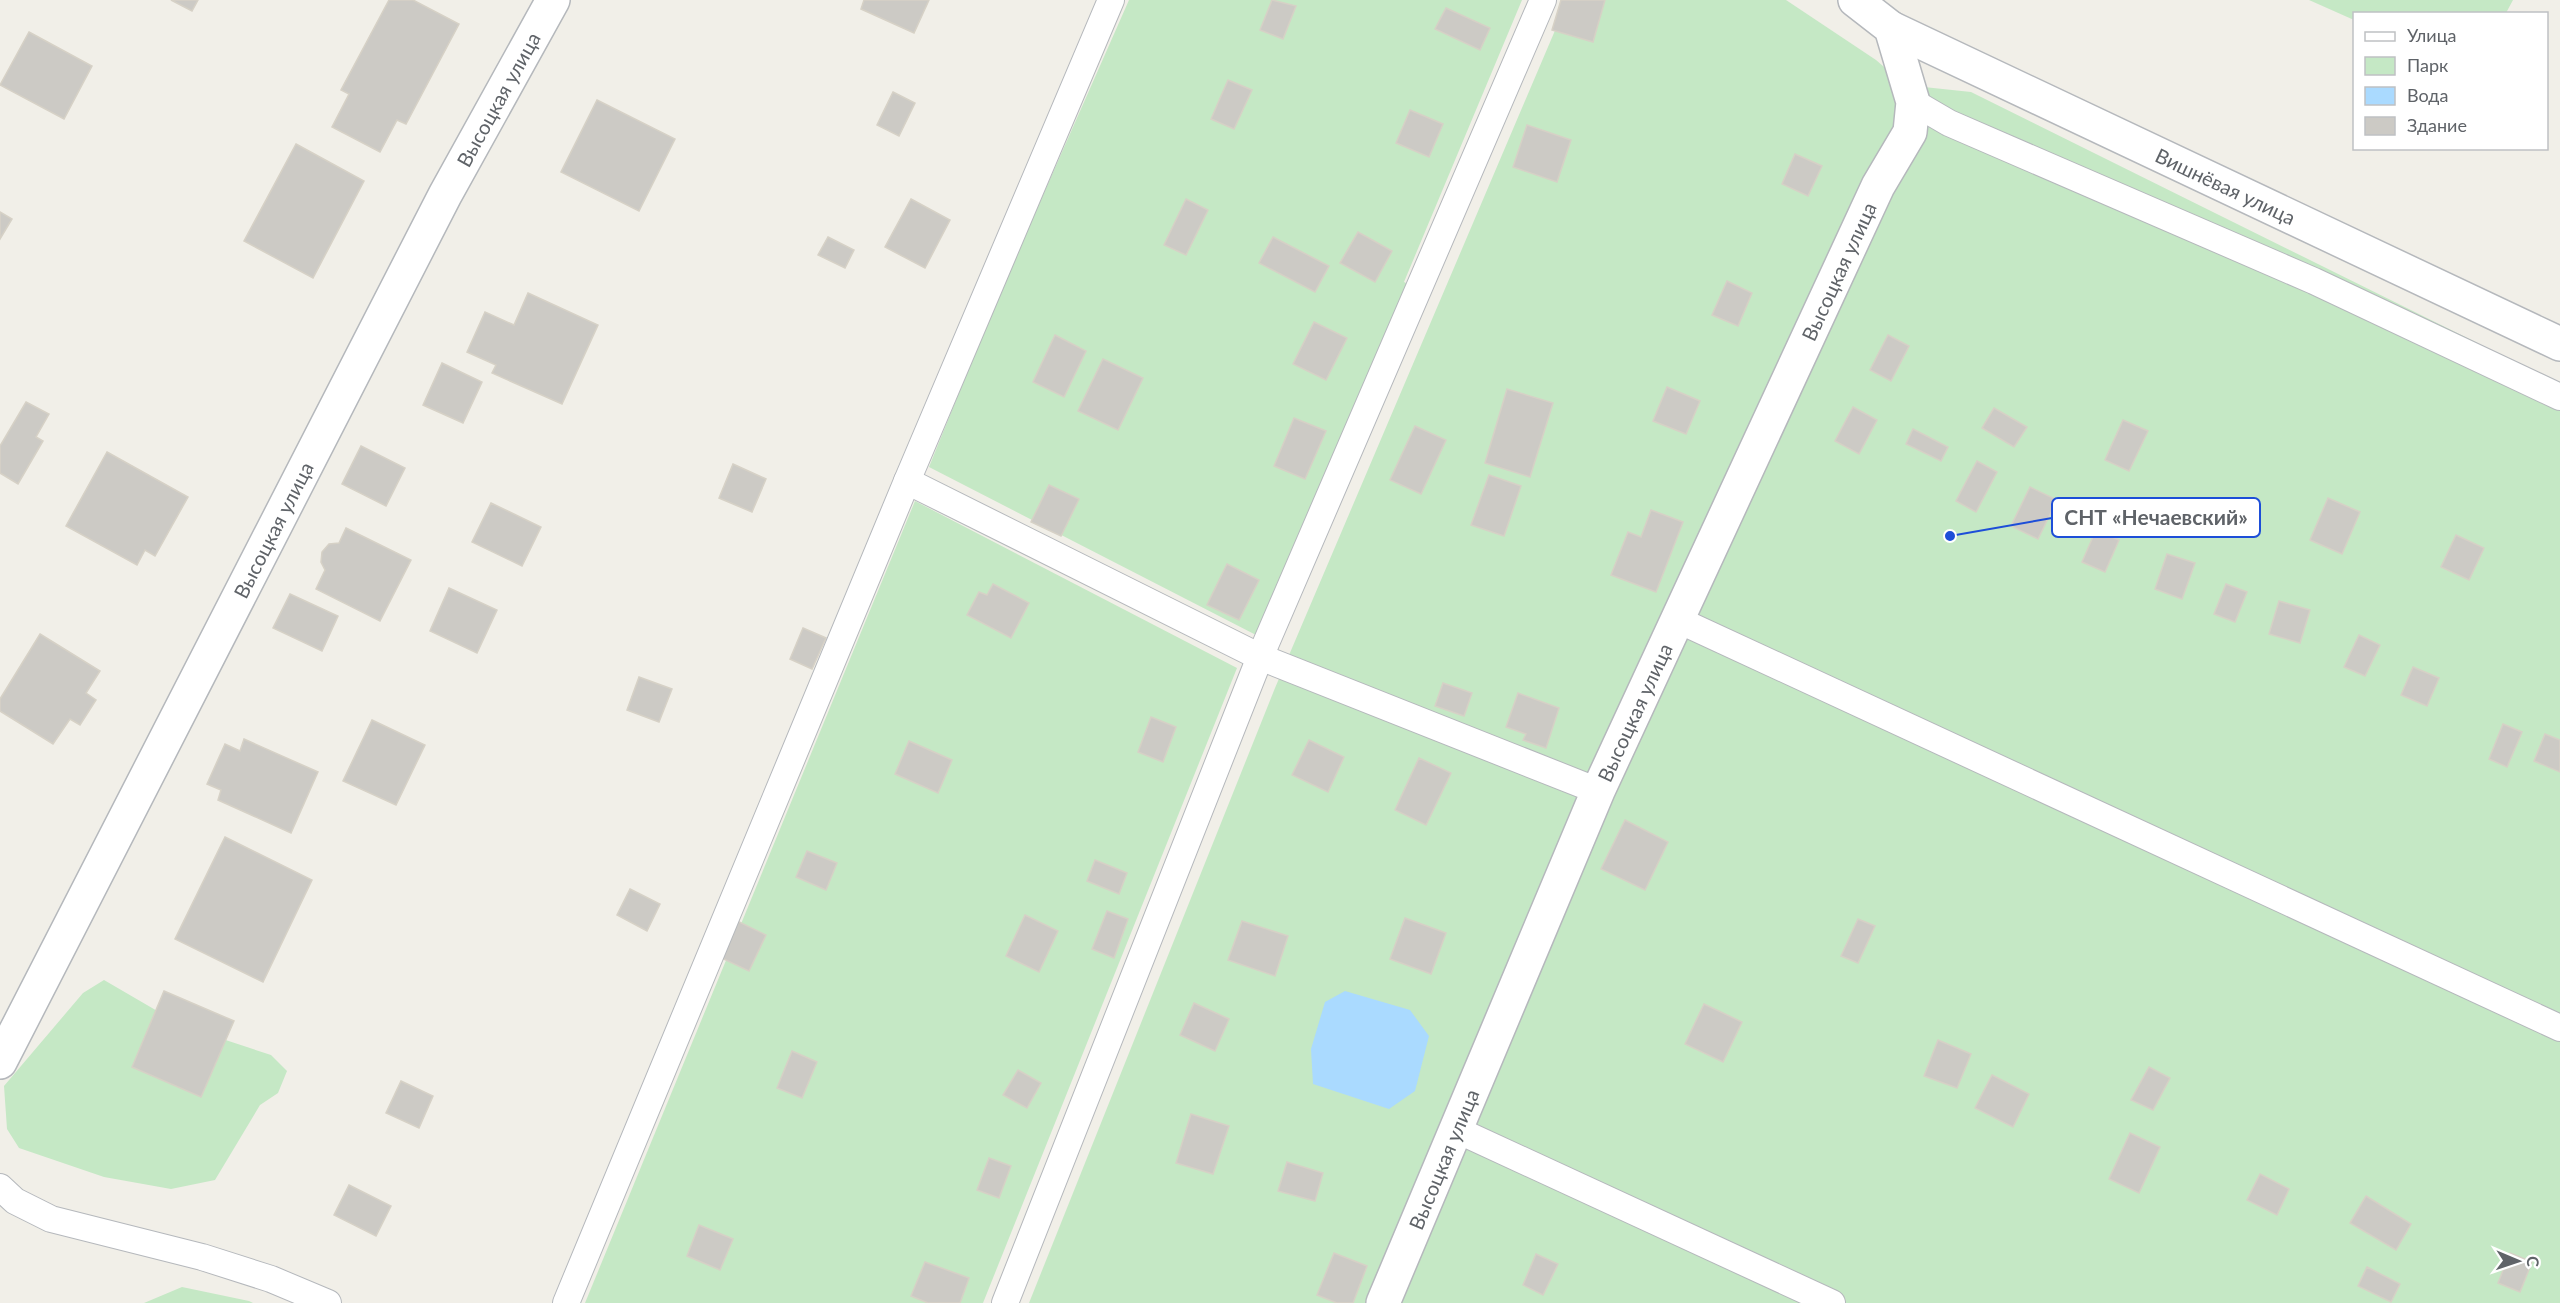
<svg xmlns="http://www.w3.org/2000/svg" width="2560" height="1303" font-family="Lato,sans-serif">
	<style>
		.green { fill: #c5e8c5 }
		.water { fill: #aadaff }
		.building { fill: #cccac5; stroke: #d6d1c6; stroke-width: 1.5 }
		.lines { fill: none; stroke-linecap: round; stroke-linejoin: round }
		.service-casing { stroke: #b5b8bc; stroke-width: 28 }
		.minor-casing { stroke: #b5b8bc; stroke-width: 36 }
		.service { stroke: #fff; stroke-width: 26 }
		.minor { stroke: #fff; stroke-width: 33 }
		.labels { text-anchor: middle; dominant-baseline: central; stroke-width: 5; stroke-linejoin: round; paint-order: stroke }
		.street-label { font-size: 20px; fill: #5f6368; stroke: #fff }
		.leader { fill: none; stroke: #1d4ed8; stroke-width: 2 }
		.callout-dot { fill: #1d4ed8; stroke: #fff; stroke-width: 2 }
		.callout { fill: #fff; stroke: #1d4ed8; stroke-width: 2 }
		.callout-label { font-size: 21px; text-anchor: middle; font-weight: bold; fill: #5f6368 }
	</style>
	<rect width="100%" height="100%" fill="#f1efe8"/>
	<g class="green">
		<path d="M1129 0H1522L1404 282 1410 285 1256 635 929 467 995 304Z"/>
		<path d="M1568 0H1786L1876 60 1905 85 1971 92 2560 384V1303H1029L1275 688Z"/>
		<path d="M2309 0H2513L2506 13 2354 14V20Z"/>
		<path d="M915 501 1237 668 983 1303H585Z"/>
		<path d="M104 980 183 1026 271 1055 287 1071 278 1093 260 1105 215 1180 171 1189 104 1177 19 1148 7 1129 4 1086 83 993Z"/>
		<path d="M182 1287 249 1301 253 1303H144Z"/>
	</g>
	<path class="water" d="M1345 991 1410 1010 1429 1036 1415 1091 1389 1109 1313 1084 1311 1049 1325 1002Z"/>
	<g class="building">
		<path d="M171 0H198L192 11Z"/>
		<path d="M389 0H413L459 24 406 124 397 120 380 152 332 127 349 94 341 90Z"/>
		<path d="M864 0H929L914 33 861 9Z"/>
		<path d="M1272 0 1296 6 1283 39 1260 30Z"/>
		<path d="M1561 0H1605L1593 42 1552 30Z"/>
		<path d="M1446 8 1490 28 1480 50 1435 29Z"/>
		<path d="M29 32 92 66 64 119 0 85Z"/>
		<path d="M1228 80 1252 90 1234 129 1211 119Z"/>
		<path d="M893 92 915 103 899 136 877 125Z"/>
		<path d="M597 100 675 139 639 211 561 172Z"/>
		<path d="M1410 110 1443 124 1429 157 1396 143Z"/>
		<path d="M1527 125 1571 140 1557 182 1513 167Z"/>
		<path d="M296 144 364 181 313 278 244 241Z"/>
		<path d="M1795 154 1822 166 1808 196 1782 184Z"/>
		<path d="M911 199 950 220 925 268 885 247Z"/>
		<path d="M1186 199 1208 210 1186 255 1164 245Z"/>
		<path d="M0 212 12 219 0 239Z"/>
		<path d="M1358 232 1392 251 1375 282 1340 263Z"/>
		<path d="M828 237 854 250 845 268 818 255Z"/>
		<path d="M1273 237 1329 266 1315 292 1259 263Z"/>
		<path d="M1727 281 1752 293 1738 326 1712 315Z"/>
		<path d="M528 293 598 325 562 404 492 373 496 365 467 352 485 312 514 325Z"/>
		<path d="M1314 322 1347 338 1326 380 1293 364Z"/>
		<path d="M1055 335 1086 351 1064 397 1033 382Z"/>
		<path d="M1888 335 1909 346 1891 381 1870 370Z"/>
		<path d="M1103 359 1143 378 1118 430 1078 411Z"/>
		<path d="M442 363 482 382 463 423 423 405Z"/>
		<path d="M1667 387 1700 401 1686 434 1653 421Z"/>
		<path d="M1507 389 1553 403 1530 477 1485 463Z"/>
		<path d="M26 402 49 414 36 437 43 441 18 484 0 473V446Z"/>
		<path d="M1853 407 1877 420 1859 454 1835 441Z"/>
		<path d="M1994 408 2027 427 2014 447 1982 428Z"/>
		<path d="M1294 418 1326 431 1305 479 1274 466Z"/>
		<path d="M2123 420 2148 431 2129 471 2105 460Z"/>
		<path d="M1415 426 1446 440 1421 494 1390 480Z"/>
		<path d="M1913 429 1948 447 1941 461 1906 444Z"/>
		<path d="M361 446 405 468 386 506 342 484Z"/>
		<path d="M107 452 188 497 155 556 145 550 137 565 66 526Z"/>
		<path d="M1977 461 1997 472 1976 512 1956 501Z"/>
		<path d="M733 464 766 479 752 512 719 498Z"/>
		<path d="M1489 475 1521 486 1504 536 1471 525Z"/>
		<path d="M1049 485 1079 499 1061 536 1031 522Z"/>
		<path d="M2030 487 2057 500 2038 539 2011 526Z"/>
		<path d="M2328 498 2360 512 2342 554 2310 540Z"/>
		<path d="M491 503 541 527 522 566 472 542Z"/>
		<path d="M1651 510 1683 522 1656 592 1611 575 1628 532 1641 537Z"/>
		<path d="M346 528 411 560 380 621 316 589 325 570 321 562 322 552 329 544 339 543Z"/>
		<path d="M2096 530 2119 540 2105 572 2082 562Z"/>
		<path d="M2456 535 2484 548 2469 580 2441 567Z"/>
		<path d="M2167 554 2195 563 2182 599 2155 589Z"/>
		<path d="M1227 564 1259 580 1239 620 1207 605Z"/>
		<path d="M993 584 1029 603 1011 638 967 615 979 592 987 595Z"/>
		<path d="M2226 584 2247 592 2235 622 2214 614Z"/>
		<path d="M449 588 497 610 477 653 430 631Z"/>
		<path d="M290 594 338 616 322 651 273 628Z"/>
		<path d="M2279 601 2310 610 2300 643 2269 634Z"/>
		<path d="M803 628 826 638 812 669 790 659Z"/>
		<path d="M40 634 100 671 86 693 96 700 80 725 70 719 53 744 0 711V699Z"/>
		<path d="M2359 635 2380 645 2365 676 2344 667Z"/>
		<path d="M2413 667 2439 678 2427 706 2401 695Z"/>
		<path d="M639 677 672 689 659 722 627 710Z"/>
		<path d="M1443 683 1472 693 1464 716 1435 706Z"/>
		<path d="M1518 693 1559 708 1546 748 1523 740 1526 734 1506 727Z"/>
		<path d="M1151 717 1176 727 1163 762 1138 752Z"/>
		<path d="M372 720 425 745 396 805 343 781Z"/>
		<path d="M2503 724 2522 732 2507 767 2489 759Z"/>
		<path d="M2545 734 2560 740V772L2534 761Z"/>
		<path d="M244 739 318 772 291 833 218 800 221 790 207 784 225 744 240 751Z"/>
		<path d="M1309 740 1344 757 1328 792 1292 775Z"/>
		<path d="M909 741 952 760 938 793 895 774Z"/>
		<path d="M1419 758 1451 773 1426 825 1395 810Z"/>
		<path d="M1625 820 1668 842 1645 890 1601 869Z"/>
		<path d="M225 837 312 880 263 982 175 939Z"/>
		<path d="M807 851 837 863 826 890 796 877Z"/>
		<path d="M1095 860 1127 873 1119 894 1087 881Z"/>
		<path d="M630 889 660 904 647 931 617 915Z"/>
		<path d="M1107 911 1128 919 1114 958 1092 949Z"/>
		<path d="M1025 915 1058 931 1039 972 1006 956Z"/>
		<path d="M731 918 766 935 749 971 713 954Z"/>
		<path d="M1405 918 1446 933 1431 974 1390 959Z"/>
		<path d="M1858 919 1875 926 1858 963 1841 956Z"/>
		<path d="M1242 921 1288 936 1275 976 1228 960Z"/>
		<path d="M164 991 234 1021 201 1097 132 1067Z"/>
		<path d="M1194 1003 1229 1019 1215 1051 1180 1035Z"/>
		<path d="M1704 1004 1742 1022 1723 1062 1685 1044Z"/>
		<path d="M1938 1040 1971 1054 1957 1088 1924 1076Z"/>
		<path d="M792 1051 817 1062 802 1098 777 1088Z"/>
		<path d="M2149 1067 2170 1078 2153 1110 2131 1100Z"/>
		<path d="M1018 1070 1041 1083 1027 1108 1003 1095Z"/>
		<path d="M1992 1075 2029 1094 2013 1127 1975 1108Z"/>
		<path d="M401 1081 433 1096 419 1128 386 1113Z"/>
		<path d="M1191 1114 1229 1126 1213 1174 1176 1163Z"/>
		<path d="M2130 1133 2160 1147 2139 1193 2109 1179Z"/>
		<path d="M989 1158 1011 1166 999 1198 977 1190Z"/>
		<path d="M1287 1162 1323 1173 1315 1201 1278 1191Z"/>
		<path d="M2260 1174 2289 1189 2277 1215 2247 1200Z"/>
		<path d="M349 1185 391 1206 376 1236 334 1215Z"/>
		<path d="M2366 1196 2411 1224 2396 1250 2350 1223Z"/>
		<path d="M699 1225 733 1239 720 1270 687 1256Z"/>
		<path d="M1334 1253 1367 1266 1353 1303H1337L1317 1295Z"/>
		<path d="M2510 1253 2532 1262 2520 1292 2498 1283Z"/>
		<path d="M1536 1254 1558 1264 1543 1295 1523 1285Z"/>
		<path d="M925 1262 969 1278 960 1303H928L911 1296Z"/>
		<path d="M2367 1267 2400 1284 2391 1302 2358 1286Z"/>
	</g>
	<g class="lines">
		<g class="service-casing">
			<g id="service">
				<path d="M1913 102 1949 123 2314 281 2560 397"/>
				<path d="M907 481 1260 657 1598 791"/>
				<path d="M1676 619 2560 1028"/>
				<path d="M1457 1130 1832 1303"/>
				<path d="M0 1187 15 1201 51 1219 202 1257 271 1279 328 1303"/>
				<path d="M566 1303 907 481 1111 0"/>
				<path d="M1005 1303 1260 657 1543 0"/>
			</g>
		</g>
		<g class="minor-casing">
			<g id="minor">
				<path id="s1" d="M1891 28 2560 344"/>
				<path id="s2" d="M0 1062 445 195 553 0"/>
				<path id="s3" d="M1383 1303 1598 791 1878 186 1910 132 1913 102 1891 28 1855 0"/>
			</g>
		</g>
		<use href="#service" class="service"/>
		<use href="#minor" class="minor"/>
	</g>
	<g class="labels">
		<g class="street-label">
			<text stroke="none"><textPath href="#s2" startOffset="1084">Высоцкая улица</textPath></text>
			<text stroke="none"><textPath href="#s1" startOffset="370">Вишнёвая улица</textPath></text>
			<text stroke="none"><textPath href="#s3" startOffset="1128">Высоцкая улица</textPath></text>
			<text stroke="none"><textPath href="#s2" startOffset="598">Высоцкая улица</textPath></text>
			<text stroke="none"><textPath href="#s3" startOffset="642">Высоцкая улица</textPath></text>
			<text stroke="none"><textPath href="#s3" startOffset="156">Высоцкая улица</textPath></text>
		</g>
	</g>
	<path class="leader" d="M1950 536L2052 518"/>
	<circle class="callout-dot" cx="1950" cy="536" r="6"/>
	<rect class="callout" x="2052" y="498" width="208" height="39" rx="6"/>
	<g class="callout-label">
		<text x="2156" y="525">СНТ «Нечаевский»</text>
	</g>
	<rect x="2353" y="12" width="195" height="138" fill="#ffffff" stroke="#bfc1c3" stroke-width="1.5"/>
	<rect x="2365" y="32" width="30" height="9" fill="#ffffff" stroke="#bfc1c3" stroke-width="1.5"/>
	<text x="2407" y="42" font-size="18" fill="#5f6368">Улица</text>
	<rect x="2365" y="57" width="30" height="18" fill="#c5e8c5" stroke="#bfc1c3" stroke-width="1.5"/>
	<text x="2407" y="72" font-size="18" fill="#5f6368">Парк</text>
	<rect x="2365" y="87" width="30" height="18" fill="#aadaff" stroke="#bfc1c3" stroke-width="1.5"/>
	<text x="2407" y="102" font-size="18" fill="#5f6368">Вода</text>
	<rect x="2365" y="117" width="30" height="18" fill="#cccac5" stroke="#bfc1c3" stroke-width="1.5"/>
	<text x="2407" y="132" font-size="18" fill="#5f6368">Здание</text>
	<g transform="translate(2518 1261) rotate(92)" stroke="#ffffff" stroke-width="4.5" paint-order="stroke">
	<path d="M0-4.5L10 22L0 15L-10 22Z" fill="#5f6368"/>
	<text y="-9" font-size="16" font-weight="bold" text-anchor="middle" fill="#5f6368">С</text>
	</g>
</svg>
